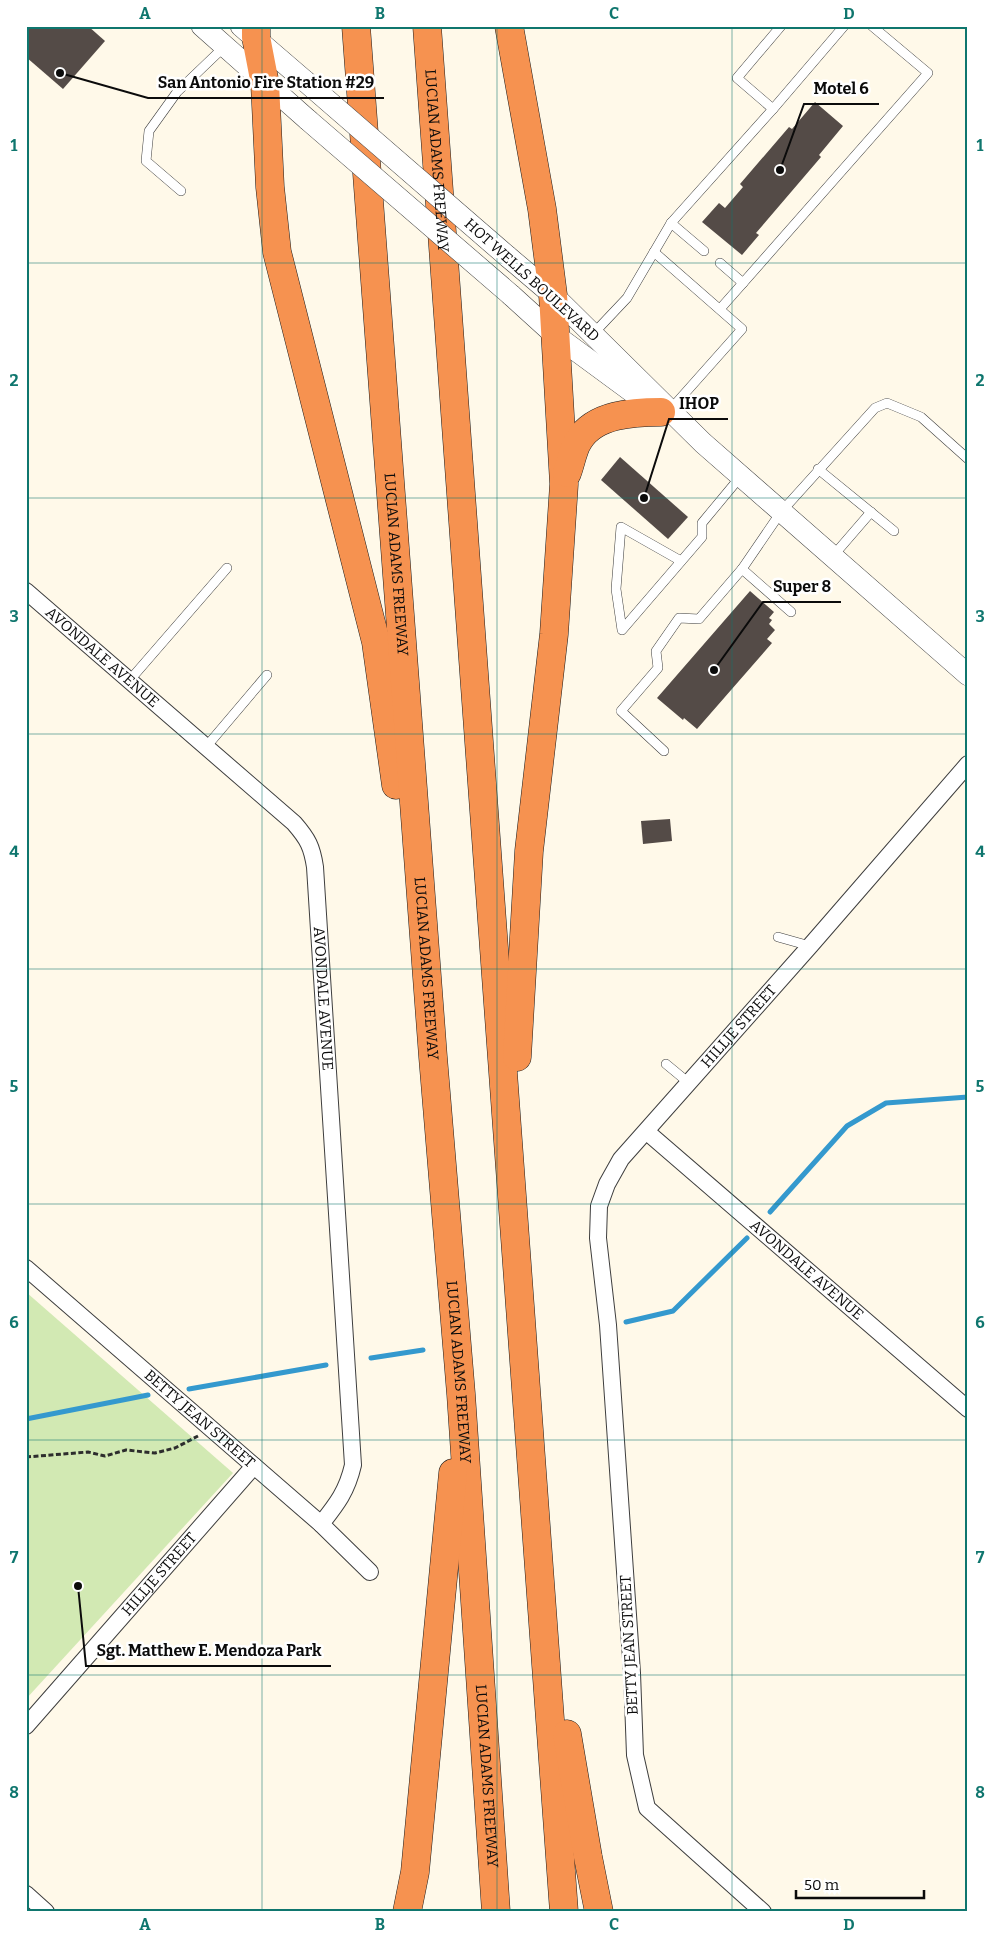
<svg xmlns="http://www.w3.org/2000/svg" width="994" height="1938" font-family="Bitter,serif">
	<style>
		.green { fill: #d2e9b3 }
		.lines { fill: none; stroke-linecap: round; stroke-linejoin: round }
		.stream { stroke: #3499ce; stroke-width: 5 }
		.building { fill: #544b47 }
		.service-casing { stroke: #3e3e3e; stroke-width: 10 }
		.minor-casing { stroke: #3e3e3e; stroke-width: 18 }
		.tertiary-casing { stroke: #3e3e3e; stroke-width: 22 }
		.motorway-casing { stroke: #1c1c1c; stroke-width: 29 }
		.path { stroke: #2d2d2d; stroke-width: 3; stroke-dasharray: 5 2.5; stroke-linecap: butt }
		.service { stroke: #fff; stroke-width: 9 }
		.minor { stroke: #fff; stroke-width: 16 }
		.tertiary { stroke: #fff; stroke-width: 21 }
		.motorway { stroke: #f69250; stroke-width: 28 }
		.tertiary-bridge-casing { stroke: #3e3e3e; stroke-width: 22; stroke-linecap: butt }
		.tertiary-bridge { stroke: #fff; stroke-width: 21 }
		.grid { fill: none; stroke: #0f766e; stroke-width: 1; stroke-opacity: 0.55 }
		.labels { text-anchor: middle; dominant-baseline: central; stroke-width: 5; stroke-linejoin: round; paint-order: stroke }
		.street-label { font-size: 15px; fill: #0b0b0b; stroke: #fff }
		.leader { fill: none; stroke: #0b0b0b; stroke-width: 2 }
		.callout-dot { fill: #0b0b0b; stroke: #fff; stroke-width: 2 }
		.callout-label { font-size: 16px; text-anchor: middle; font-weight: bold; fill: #0b0b0b; stroke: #fff; stroke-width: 5; stroke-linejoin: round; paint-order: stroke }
		.neatline { fill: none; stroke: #0f766e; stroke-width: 2 }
		.grid-label { font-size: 16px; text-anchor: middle; font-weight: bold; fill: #0f766e }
	</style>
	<rect width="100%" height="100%" fill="#fff9e9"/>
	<path class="green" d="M26 1292 233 1473 26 1699Z"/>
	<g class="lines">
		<g class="stream">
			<path d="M770 1212 847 1126 886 1103 968 1097"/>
			<path d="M626 1322 673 1311 747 1238"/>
			<path d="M371 1358 423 1350"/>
			<path d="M189 1389 326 1365"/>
			<path d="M26 1419 148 1395"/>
		</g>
	</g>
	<g class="building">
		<path d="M26 26H88L105 41 63 89 26 57Z"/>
		<path d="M815 102 843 126 819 155 821 157 756 233 759 235 742 255 702 222 719 203 725 208 743 187 740 184 789 127 792 129Z"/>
		<path d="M620 457 688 517 668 539 601 480Z"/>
		<path d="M750 591 774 612 769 618 772 620 769 624 775 630 767 639 772 643 697 729 684 718 683 720 657 698Z"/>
		<path d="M670 819 672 841 643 844 641 821Z"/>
	</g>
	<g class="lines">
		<g class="service-casing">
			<g id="service">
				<path d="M773 109 844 26"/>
				<path d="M181 191 146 161 149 131 177 92 224 47"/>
				<path d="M671 223 704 251"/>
				<path d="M654 252 671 223 773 109 737 78 781 26"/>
				<path d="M720 263 743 283"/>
				<path d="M720 309 928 73 872 26"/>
				<path d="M593 334 627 298 654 252 742 329 670 410"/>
				<path d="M818 469 894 531"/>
				<path d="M833 556 871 512"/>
				<path d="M681 561 621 527 616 589 622 630 702 537V523L741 476"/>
				<path d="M742 569 791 612"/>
				<path d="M129 681 227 568"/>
				<path d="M206 747 267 675"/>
				<path d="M664 751 621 711 658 668 656 651 679 618 699 619 742 569 781 512 875 408 887 403 921 417 968 459"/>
				<path d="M778 937 810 946"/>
				<path d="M666 1064 689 1083"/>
			</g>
		</g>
		<g class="minor-casing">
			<g id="minor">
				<path id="s1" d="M26 591 294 823C308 839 312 847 315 867L353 1465C347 1491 337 1504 321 1524"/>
				<path id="s2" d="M647 1132 968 1409"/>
				<path id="s3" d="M26 1268 321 1524 370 1572"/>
				<path id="s4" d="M26 1726 254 1466"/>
				<path d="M26 1894 46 1912"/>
				<path id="s5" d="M763 1912 647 1808 635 1755 632 1673 608 1325 598 1238 599 1206 607 1184 621 1159 810 946 968 764"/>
			</g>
		</g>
		<g class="tertiary-casing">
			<g id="tertiary">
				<path d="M202 26 308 120"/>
				<path d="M241 26 305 81"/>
				<path d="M507 256 553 295 703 443 968 675"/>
				<path d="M511 295 555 335 646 402"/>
			</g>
		</g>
		<g class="motorway-casing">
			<g id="motorway">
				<path d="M256 26V37L265 84 270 187 277 252 376 642 396 785"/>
				<path id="s6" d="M356 26 433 1057 461 1394 496 1912"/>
				<path id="s7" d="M427 26 564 1912"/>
				<path d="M509 26 542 209 553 295 564 484 554 634 529 851 517 1057"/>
				<path d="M567 473C571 463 573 448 579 440 595 414 633 412 661 412"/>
				<path d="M567 1734 588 1857 599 1912"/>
				<path d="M407 1912 415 1872 453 1473"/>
			</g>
		</g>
		<path class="path" d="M26 1457 88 1452 105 1456 126 1450 155 1453 175 1448 198 1436"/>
		<use href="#service" class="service"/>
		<use href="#minor" class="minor"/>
		<use href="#tertiary" class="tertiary"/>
		<use href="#motorway" class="motorway"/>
		<g class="tertiary-bridge-casing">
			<g id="tertiary-bridge">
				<path d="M305 81 507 256"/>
				<path d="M308 120 511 295"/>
			</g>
		</g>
		<use href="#tertiary-bridge" class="tertiary-bridge"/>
	</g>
	<path class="grid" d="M262 26V1912M497 26V1912M732 26V1912M26 263H968M26 498H968M26 734H968M26 969H968M26 1204H968M26 1440H968M26 1675H968"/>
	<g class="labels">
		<g class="street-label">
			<text stroke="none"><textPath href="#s7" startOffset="135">LUCIAN ADAMS FREEWAY</textPath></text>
			<text transform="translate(532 280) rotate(42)">HOT WELLS BOULEVARD</text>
			<text stroke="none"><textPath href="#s6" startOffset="540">LUCIAN ADAMS FREEWAY</textPath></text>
			<text stroke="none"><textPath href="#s1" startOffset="101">AVONDALE AVENUE</textPath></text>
			<text stroke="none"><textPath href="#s6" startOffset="945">LUCIAN ADAMS FREEWAY</textPath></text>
			<text stroke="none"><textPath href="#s1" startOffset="536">AVONDALE AVENUE</textPath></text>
			<text stroke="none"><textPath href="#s5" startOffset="990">HILLJE STREET</textPath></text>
			<text stroke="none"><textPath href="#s2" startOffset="211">AVONDALE AVENUE</textPath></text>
			<text stroke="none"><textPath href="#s6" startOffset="1350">LUCIAN ADAMS FREEWAY</textPath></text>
			<text stroke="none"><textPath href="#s3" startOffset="230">BETTY JEAN STREET</textPath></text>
			<text stroke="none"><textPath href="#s4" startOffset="202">HILLJE STREET</textPath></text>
			<text transform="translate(629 1645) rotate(-93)">BETTY JEAN STREET</text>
			<text stroke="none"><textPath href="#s6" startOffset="1755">LUCIAN ADAMS FREEWAY</textPath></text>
		</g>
	</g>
	<path class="leader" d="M60 73L148 98H384M780 170L804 104H879M644 498L669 419H728M714 670L763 602H841M78 1586L86 1666H331"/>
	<g class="callout-dot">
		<circle cx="60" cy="73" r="5"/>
		<circle cx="780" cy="170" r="5"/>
		<circle cx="644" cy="498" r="5"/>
		<circle cx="714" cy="670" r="5"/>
		<circle cx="78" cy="1586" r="5"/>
	</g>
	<g class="callout-label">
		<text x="266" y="88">San Antonio Fire Station #29</text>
		<text x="841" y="94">Motel 6</text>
		<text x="699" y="409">IHOP</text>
		<text x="802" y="592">Super 8</text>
		<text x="209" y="1656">Sgt. Matthew E. Mendoza Park</text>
	</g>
	<rect width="994" height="1938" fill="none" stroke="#ffffff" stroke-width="55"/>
	<path d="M796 1890v8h128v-8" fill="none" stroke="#0b0b0b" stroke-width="2.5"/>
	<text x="804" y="1890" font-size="15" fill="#0b0b0b" stroke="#ffffff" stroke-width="4" paint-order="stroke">50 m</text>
	<rect x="28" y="28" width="938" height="1882" class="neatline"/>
	<g class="grid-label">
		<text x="145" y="19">A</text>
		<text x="380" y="19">B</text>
		<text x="614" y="19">C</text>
		<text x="849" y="19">D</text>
		<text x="14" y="151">1</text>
		<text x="980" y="151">1</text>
		<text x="14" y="386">2</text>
		<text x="980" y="386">2</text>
		<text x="14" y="622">3</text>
		<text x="980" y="622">3</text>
		<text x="14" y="857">4</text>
		<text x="980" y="857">4</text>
		<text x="14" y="1092">5</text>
		<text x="980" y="1092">5</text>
		<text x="14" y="1328">6</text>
		<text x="980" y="1328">6</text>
		<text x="14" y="1563">7</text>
		<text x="980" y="1563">7</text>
		<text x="14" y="1798">8</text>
		<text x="980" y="1798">8</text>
		<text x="145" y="1930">A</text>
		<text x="380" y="1930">B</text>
		<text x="614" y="1930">C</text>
		<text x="849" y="1930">D</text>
	</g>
</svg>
